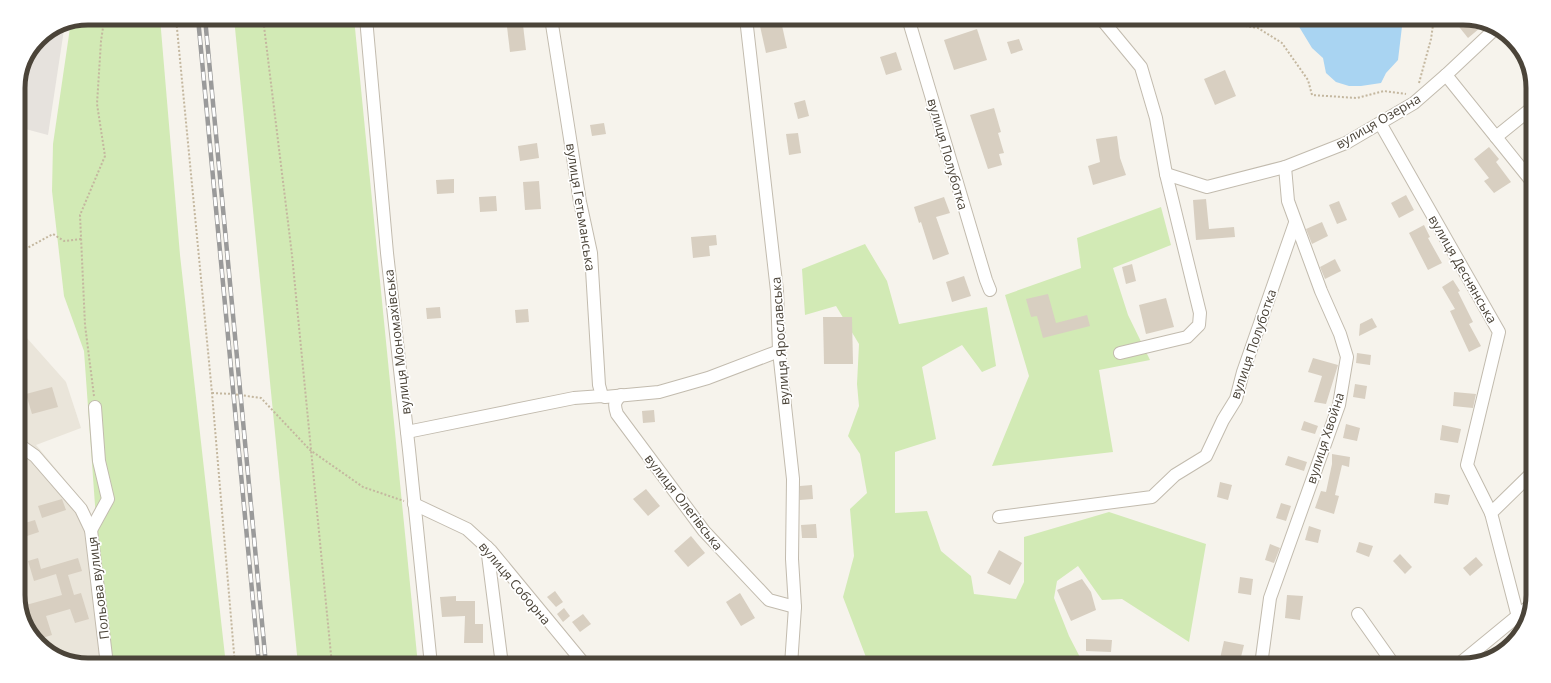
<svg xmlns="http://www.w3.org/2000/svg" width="1551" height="683" font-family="'Open Sans',sans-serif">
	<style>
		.residential { fill: #eae5da }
		.industrial { fill: #e6e2dd }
		.green { fill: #d2eab5 }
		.water { fill: #a9d4f2 }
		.building { fill: #d8cfc1 }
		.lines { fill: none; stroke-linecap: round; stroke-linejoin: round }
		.minor-casing { stroke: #c2bbae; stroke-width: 14 }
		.path { stroke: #c4b79f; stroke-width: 2; stroke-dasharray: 2 2; stroke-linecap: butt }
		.minor { stroke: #fff; stroke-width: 12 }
		.rail-casing { stroke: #9a9a9a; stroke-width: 4.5 }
		.rail { stroke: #fff; stroke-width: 3; stroke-dasharray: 9; stroke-linecap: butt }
		.labels { text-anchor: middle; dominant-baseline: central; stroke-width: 3.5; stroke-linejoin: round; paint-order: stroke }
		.street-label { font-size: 13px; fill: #4b4439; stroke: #fff }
		.rim { fill: none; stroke: #4b4439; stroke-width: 5 }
	</style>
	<rect width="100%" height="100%" fill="#f6f3ec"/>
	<path class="residential" d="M18 328 66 382 81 428 36 445 86 505 110 665H88L61 660 32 637 18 600Z"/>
	<path class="industrial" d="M62 23H65L48 135 18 127V84L39 38Z"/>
	<g class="green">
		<path d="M88 18H160L180 255 226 665H111L96 519 84 351 64 296 52 191 53 144 71 21Z"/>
		<path d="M234 18H354L418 665H298Z"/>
		<path d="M1161 207 1171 245 1113 268 1128 315 1150 360 1099 370 1113 452 992 466 1029 376 1005 295 1081 268 1077 238Z"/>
		<path d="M865 244 887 281 899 324 987 307 996 366 982 372 962 345 922 367 936 439 895 452V513L927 511 941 551 971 576 974 594 1016 599 1024 582V537L1109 512 1206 544 1189 642 1122 599 1102 600 1078 566 1057 581 1054 598 1069 636 1084 665H869L843 597 854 556 850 509 867 493 860 454 848 436 859 406 857 384 859 344 836 306 805 315 802 269Z"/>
	</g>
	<path class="water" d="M1286 18H1403L1398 60 1386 73 1381 83 1361 86H1349L1336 82 1326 73 1323 58 1312 48 1298 25Z"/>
	<g class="building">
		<path d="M1452 18H1463L1486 23 1468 38Z"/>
		<path d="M781 21 787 48 766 53 760 26Z"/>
		<path d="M523 25 526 50 510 52 507 27Z"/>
		<path d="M977 29 987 60 954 70 944 40Z"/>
		<path d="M1019 39 1023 50 1011 54 1007 42Z"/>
		<path d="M896 52 902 70 886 75 880 57Z"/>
		<path d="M1225 70 1236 96 1215 105 1204 79Z"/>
		<path d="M805 100 809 116 798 119 794 103Z"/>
		<path d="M994 108 1001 132 998 133 1004 153 999 154 1002 165 988 169 970 115Z"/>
		<path d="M604 123 606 134 592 136 590 125Z"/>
		<path d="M798 133 801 153 789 155 786 134Z"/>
		<path d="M1117 136 1120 158 1126 175 1093 185 1088 166 1100 162 1096 139Z"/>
		<path d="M537 143 539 158 520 161 518 146Z"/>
		<path d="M1489 147 1499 159 1496 162 1511 182 1494 193 1484 181 1489 178 1474 159Z"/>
		<path d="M454 179V193L437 194 436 180Z"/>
		<path d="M539 181 541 209 525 210 523 182Z"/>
		<path d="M1406 195 1414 210 1399 218 1391 203Z"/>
		<path d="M496 196 497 211 480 212 479 197Z"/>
		<path d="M944 197 950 213 936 217 949 254 933 260 921 222 919 223 914 207Z"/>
		<path d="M1206 199 1209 229 1234 227 1235 237 1196 240 1193 200Z"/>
		<path d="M1339 201 1347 220 1337 224 1329 205Z"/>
		<path d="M1322 222 1328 236 1312 244 1306 229Z"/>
		<path d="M1424 225 1430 237 1428 238 1442 263 1428 270 1409 233Z"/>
		<path d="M716 235 717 245 709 246 710 256 693 258 691 237Z"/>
		<path d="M1335 259 1341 271 1325 279 1320 267Z"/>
		<path d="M1132 264 1136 281 1126 284 1122 267Z"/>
		<path d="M964 276 971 296 952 302 946 282Z"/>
		<path d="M1453 280 1460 291 1458 292 1473 322 1469 324 1481 346 1469 352 1450 311 1455 309 1442 287Z"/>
		<path d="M1048 294 1056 323 1087 315 1090 326 1043 338 1037 316 1031 317 1026 299Z"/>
		<path d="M1166 298 1174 327 1146 334 1139 305Z"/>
		<path d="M440 307 441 318 427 319 426 308Z"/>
		<path d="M528 309 529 322 516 323 515 310Z"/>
		<path d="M823 317H852L853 364H824Z"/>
		<path d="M1372 318 1377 327 1359 336 1360 324Z"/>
		<path d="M1357 353 1371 355 1370 365 1356 363Z"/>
		<path d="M1313 358 1338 365 1326 404 1314 402 1322 376 1308 372Z"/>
		<path d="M1355 384 1367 386 1365 399 1353 397Z"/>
		<path d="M52 387 58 407 32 414 26 394Z"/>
		<path d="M1454 392 1476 394 1473 408 1453 406Z"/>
		<path d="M654 410 655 422 643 423 642 411Z"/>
		<path d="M1304 421 1318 426 1315 434 1301 430Z"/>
		<path d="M1346 424 1360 428 1357 441 1343 438Z"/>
		<path d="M1442 425 1461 429 1458 443 1440 440Z"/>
		<path d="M1332 454 1350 457 1349 467 1342 465 1335 495 1339 496 1334 514 1315 508 1321 491 1326 492 1332 464Z"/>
		<path d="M1288 456 1307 462 1304 471 1285 465Z"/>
		<path d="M1220 482 1232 485 1228 500 1217 497Z"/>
		<path d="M812 485 813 499 800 500V486Z"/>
		<path d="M646 489 660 506 648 516 633 499Z"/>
		<path d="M1435 493 1450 495 1448 505 1434 503Z"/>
		<path d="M62 499 66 510 42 518 38 506Z"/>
		<path d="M1281 503 1291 506 1286 521 1276 518Z"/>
		<path d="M35 520 39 532 18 539V525Z"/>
		<path d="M816 524 817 538H802L801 525Z"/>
		<path d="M1309 526 1321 530 1318 543 1305 540Z"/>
		<path d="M691 536 705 553 688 567 674 551Z"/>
		<path d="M1359 542 1373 546 1369 557 1356 552Z"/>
		<path d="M1270 544 1280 548 1274 563 1265 560Z"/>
		<path d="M999 550 1022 563 1010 585 987 573Z"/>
		<path d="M1400 554 1412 567 1405 574 1393 561Z"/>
		<path d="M1476 557 1483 565 1470 576 1463 568Z"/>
		<path d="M38 558 41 569 78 558 82 571 68 575 74 595 81 593 89 619 75 623 70 609 46 616 52 635 36 640 32 637 30 631 34 630 26 605 62 595 56 574 34 581 28 561Z"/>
		<path d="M1240 577 1253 579 1251 595 1238 593Z"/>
		<path d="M1082 579 1091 592 1096 610 1071 621 1057 590Z"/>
		<path d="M555 591 563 602 556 607 547 597Z"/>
		<path d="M740 593 755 618 741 626 726 602Z"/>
		<path d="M1287 595 1303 596 1300 620 1285 618Z"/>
		<path d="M456 596V601H475V624H483V643H464L465 616 442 617 440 597Z"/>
		<path d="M564 608 570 616 563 622 557 614Z"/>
		<path d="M583 614 591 624 580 632 572 622Z"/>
		<path d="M1086 639 1112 640 1111 652 1086 651Z"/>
		<path d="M1224 641 1244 645 1239 665 1219 663Z"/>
	</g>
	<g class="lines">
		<g class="minor-casing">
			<g id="minor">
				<path d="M366 18 387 253 409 450 431 665"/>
				<path d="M551 18 580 202 591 253 599 385 602 396"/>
				<path d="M746 18 777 291 779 351 793 479 792 559 795 607 791 665"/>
				<path d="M908 18 986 280 990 290"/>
				<path d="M1103 18V21L1141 67 1156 118 1166 174 1200 313 1199 325 1187 337 1120 353"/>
				<path d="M1496 28 1446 75 1533 183"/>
				<path d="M1380 123 1499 332 1467 465 1491 513"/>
				<path d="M1496 137 1533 107"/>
				<path d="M1166 174 1207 187 1285 167 1346 143 1414 103 1446 75"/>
				<path d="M621 395C614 402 614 405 617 414L704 531 769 600 795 607"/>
				<path d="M407 432 574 398 602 396 605 397 659 392 708 378 779 351"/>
				<path d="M18 444 35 456 81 509 91 530 107 665"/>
				<path d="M414 504 467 529 491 551 585 665"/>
				<path d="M999 517 1152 497 1175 475 1206 456 1223 420 1236 399 1243 372 1295 223"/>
				<path d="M91 530 108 499 99 461 95 407"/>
				<path d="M487 547 502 665"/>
				<path d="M1358 614 1394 665"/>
				<path d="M1518 617 1491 513 1533 472"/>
				<path d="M1261 665 1270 598 1339 405 1347 357 1340 334 1321 291 1288 201 1285 167"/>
				<path d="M1458 665 1531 605"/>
			</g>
		</g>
		<g class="path">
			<path d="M176 18 212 393 235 665"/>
			<path d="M263 18 292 255 332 665"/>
			<path d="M1220 18 1222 22 1258 28 1282 43 1308 80 1312 95 1357 98 1384 91 1406 94"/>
			<path d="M1419 83 1431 39 1434 18"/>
			<path d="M18 146 22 148"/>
			<path d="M18 253 53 234 64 241 81 239"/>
			<path d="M212 393 233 394 261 398 310 450 363 487 404 501"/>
			<path d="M94 396 85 325 80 215 105 156 97 104 101 41 104 21 106 18"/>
		</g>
		<use href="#minor" class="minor"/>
		<g class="rail-casing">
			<g id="rail">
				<path d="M198 18 259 665"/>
				<path d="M205 18 266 665"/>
			</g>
		</g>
		<use href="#rail" class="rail"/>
	</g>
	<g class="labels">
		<g class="street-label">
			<text transform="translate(1378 121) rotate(-30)">вулиця Озерна</text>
			<text transform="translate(948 154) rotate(74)">вулиця Полуботка</text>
			<text transform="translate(581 207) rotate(81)">вулиця Гетьманська</text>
			<text transform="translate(1463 269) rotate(60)">вулиця Деснянська</text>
			<text transform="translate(780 341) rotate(-94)">вулиця Ярославська</text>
			<text transform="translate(397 342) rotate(-97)">вулиця Мономахівська</text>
			<text transform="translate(1253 344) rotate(-71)">вулиця Полуботка</text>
			<text transform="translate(1325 438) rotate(-72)">вулиця Хвойна</text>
			<text transform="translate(684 502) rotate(52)">вулиця Олегівська</text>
			<text transform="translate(515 583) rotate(50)">вулиця Соборна</text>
			<text transform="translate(98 588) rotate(-97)">Польова вулиця</text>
		</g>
	</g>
	<path d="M0 0H1551V683H0ZM88 25H1463A63 63 0 0 1 1526 88V595A63 63 0 0 1 1463 658H88A63 63 0 0 1 25 595V88A63 63 0 0 1 88 25Z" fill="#fff" fill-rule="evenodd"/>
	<path class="rim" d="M88 25H1463A63 63 0 0 1 1526 88V595A63 63 0 0 1 1463 658H88A63 63 0 0 1 25 595V88A63 63 0 0 1 88 25Z"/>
</svg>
